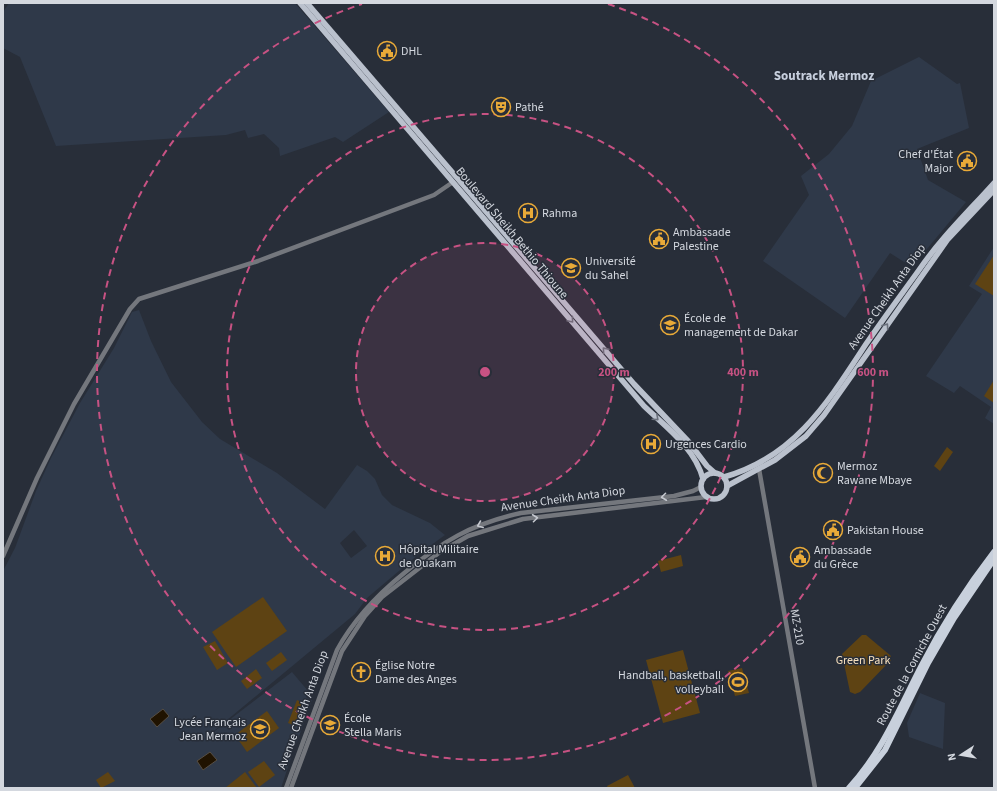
<svg xmlns="http://www.w3.org/2000/svg" width="997" height="791" font-family="'Source Sans 3',sans-serif">
	<style>
		.built { fill: #2f3949; fill-rule: evenodd }
		.green { fill: #5e4313 }
		.water { fill: #201301; stroke: #564e44 }
		.lines { fill: none; stroke-linecap: round; stroke-linejoin: round }
		.tertiary { stroke: #74777d; stroke-width: 4.5 }
		.primary { stroke: #bac1cd; stroke-width: 5.5 }
		.trunk { stroke: #c8d0dc; stroke-width: 6 }
		.oneway { stroke: #6a707c }
		.oneway2 { stroke: #c6c9d0 }
		.ring { fill: none; stroke: #c75283; stroke-width: 2; stroke-dasharray: 7 5 }
		.labels { text-anchor: middle; dominant-baseline: central; stroke-width: 3; stroke-linejoin: round; paint-order: stroke }
		.poi-label { font-size: 12px; fill: #d4d8df; stroke: #282e39; text-anchor: start }
		.street-label { font-size: 12px; fill: #d4d8df; stroke: #282e39 }
		.park-label { font-size: 12px; fill: #f7e0bd; stroke: #282e39 }
		.neighbourhood-label { font-size: 13px; font-weight: bold; fill: #c7cfdd; stroke: #282e39 }
		.centre { fill: #c75283; stroke: #282e39; stroke-width: 2 }
		.ring-label { font-size: 12px; text-anchor: middle; font-weight: bold; fill: #c75283; stroke: #282e39; stroke-width: 3; stroke-linejoin: round; paint-order: stroke }
	</style>
	<rect width="100%" height="100%" fill="#282e39"/>
	<g class="built">
		<path d="M9 3H295L389 112 343 142 335 137 280 156 279 148 264 134 248 138 245 130 226 135 56 146 20 57 3 48V12Z"/>
		<path d="M919 57 957 84 960 83 969 128 917 149 928 180 966 202 912 267 890 253 845 318 763 261 809 195 801 176 829 154 852 126 871 81Z"/>
		<path d="M994 247V424L985 418 991 407 960 386 954 393 926 376 982 294 969 286Z"/>
		<path d="M139 310 151 341 171 382 202 422 220 439 277 473 325 509 357 465 367 471 375 479 382 495 392 505 430 523 445 535 419 554 367 598 355 614 203 740 292 672 308 691 306 697 312 700 297 742 287 757 291 758 281 788H3V571L15 548 36 491 51 458 80 403 114 348 132 312ZM354 530 367 546 351 558 340 543Z"/>
		<path d="M920 693 945 703 943 749 909 737 907 723Z"/>
	</g>
	<g class="green">
		<path d="M994 255V296L975 284Z"/>
		<path d="M994 380V403L984 396Z"/>
		<path d="M947 447 953 452 940 471 934 466Z"/>
		<path d="M681 555 683 566 661 572 658 561Z"/>
		<path d="M263 597 287 631 236 667 212 632Z"/>
		<path d="M862 635H866L891 656V660L860 692 855 694 850 692 842 654Z"/>
		<path d="M215 641 228 663 217 670 203 647Z"/>
		<path d="M683 650 700 713 663 723 646 660Z"/>
		<path d="M281 652 287 660 272 671 266 663Z"/>
		<path d="M742 668 749 693 735 696 728 671Z"/>
		<path d="M256 669 262 678 247 689 241 681Z"/>
		<path d="M297 700 305 704 296 726 288 723Z"/>
		<path d="M267 711 279 728 247 752 235 735Z"/>
		<path d="M264 761 275 775 259 787 248 772Z"/>
		<path d="M108 772 115 781 101 788 96 780Z"/>
		<path d="M245 772 257 788H225Z"/>
		<path d="M628 775 635 788H608L607 786Z"/>
	</g>
	<g class="water">
		<path d="M163 709 169 716 157 727 150 719Z"/>
		<path d="M210 752 217 760 203 770 197 761Z"/>
	</g>
	<g class="lines">
		<g class="tertiary">
			<path d="M759 469 815 788"/>
			<path d="M3 556 37 478 74 404 130 309 139 299 258 261 434 195 453 182"/>
			<path d="M286 788 337 650C354 619 376 596 403 574 441 542 471 524 521 513L674 496 693 491 701 487"/>
			<path d="M291 788 342 651 365 616 382 597 440 552 468 536 523 519 706 497"/>
		</g>
		<g class="primary">
			<path d="M300 3 644 406C666 427 695 448 703 479"/>
			<path d="M307 3 634 384 688 441 707 466 715 473"/>
			<circle cx="714" cy="486" r="13"/>
			<path d="M724 477C795 457 828 402 866 344 883 319 901 295 919 270 941 238 968 212 994 183"/>
			<path d="M727 486 775 460 806 436 824 415 948 239 994 190"/>
		</g>
		<g class="trunk">
			<path d="M849 788C883 751 899 709 922 665 942 626 967 587 994 552"/>
			<path d="M855 788 885 750 928 663 954 618 994 559"/>
		</g>
	</g>
	<defs><path id="oneway-chevron" d="M-2-3.5L2.5 0L-2 3.5" fill="none" stroke-width="1.6" stroke-linecap="round" stroke-linejoin="round"/></defs>
	<g class="oneway">
		<use href="#oneway-chevron" transform="translate(571 320) rotate(50)"/>
		<use href="#oneway-chevron" transform="translate(886 326) rotate(-55)"/>
		<use href="#oneway-chevron" transform="translate(605 350) rotate(-131)"/>
		<use href="#oneway-chevron" transform="translate(656 418) rotate(42)"/>
	</g>
	<g class="oneway2">
		<use href="#oneway-chevron" transform="translate(664 497) rotate(173)"/>
		<use href="#oneway-chevron" transform="translate(535 518) rotate(-7)"/>
		<use href="#oneway-chevron" transform="translate(480 525) rotate(158)"/>
	</g>
	<circle cx="485" cy="372" r="129" fill="#c75283" fill-opacity=".12"/>
	<g class="ring">
		<circle cx="485" cy="372" r="129"/>
		<circle cx="485" cy="372" r="258"/>
		<path d="M608 4A388 388 0 1 1 362 4"/>
	</g>
	<defs>
		<g id="civic-ring" transform="scale(1)"><circle r="9.5" fill="#282e39" stroke="#e9aa38" stroke-width="1.5"/><path d="M-.6-6.5H3V-4.5H.6V-3L4-1V1h2V6H-6V1h2V-1L-.6-3ZM-1.2 2.5V6h2.4V2.5Z" fill="#e9aa38"/></g>
		<g id="theatre-ring" transform="scale(1)"><circle r="9.5" fill="#282e39" stroke="#e9aa38" stroke-width="1.5"/><path d="M-5-5.5Q0-4 5-5.5V0Q5 5 0 6Q-5 5-5 0ZM-3.3-2.5H-1v1.5H-3.3ZM1-2.5H3.3v1.5H1ZM-2.8 1Q0 5.5 2.8 1Z" fill="#e9aa38"/></g>
		<g id="hospital-ring" transform="scale(1)"><circle r="9.5" fill="#282e39" stroke="#e9aa38" stroke-width="1.5"/><path d="M-5-5h3v3.5h4V-5h3V5h-3V1.5h-4V5h-3Z" fill="#e9aa38"/></g>
		<g id="university-ring" transform="scale(1)"><circle r="9.5" fill="#282e39" stroke="#e9aa38" stroke-width="1.5"/><path d="M0-5L7-2L0 1L-7-2ZM-4 1L0 2.5L4 1V4Q0 6-4 4Z" fill="#e9aa38"/></g>
		<g id="mosque-ring" transform="scale(1)"><circle r="9.5" fill="#282e39" stroke="#e9aa38" stroke-width="1.5"/><path d="M3.5-4.9A6 6 0 1 0 3.5 4.9A5 5 0 1 1 3.5-4.9Z" fill="#e9aa38"/></g>
		<g id="church-ring" transform="scale(1)"><circle r="9.5" fill="#282e39" stroke="#e9aa38" stroke-width="1.5"/><path d="M-1.2-6h2.4v3.5h3.3v2.4h-3.3V6h-2.4V-.1h-3.3v-2.4h3.3Z" fill="#e9aa38"/></g>
		<g id="stadium-ring" transform="scale(1)"><circle r="9.5" fill="#282e39" stroke="#e9aa38" stroke-width="1.5"/><path d="M0-5a6.5 5 0 1 0 0 10a6.5 5 0 1 0 0-10ZM-3.5-1.8h7v3.6h-7Z" fill="#e9aa38"/></g>
		<g id="school-ring" transform="scale(1)"><circle r="9.5" fill="#282e39" stroke="#e9aa38" stroke-width="1.5"/><path d="M0-5L7-2L0 1L-7-2ZM-4 1L0 2.5L4 1V4Q0 6-4 4Z" fill="#e9aa38"/></g>
	</defs>
	<g fill-rule="evenodd">
		<use href="#civic-ring" x="387" y="51"/>
		<use href="#theatre-ring" x="501" y="107"/>
		<use href="#civic-ring" x="967" y="161"/>
		<use href="#hospital-ring" x="528" y="213"/>
		<use href="#civic-ring" x="659" y="239"/>
		<use href="#university-ring" x="571" y="268"/>
		<use href="#university-ring" x="670" y="325"/>
		<use href="#hospital-ring" x="651" y="444"/>
		<use href="#mosque-ring" x="823" y="473"/>
		<use href="#civic-ring" x="833" y="530"/>
		<use href="#hospital-ring" x="385" y="556"/>
		<use href="#civic-ring" x="800" y="557"/>
		<use href="#church-ring" x="361" y="672"/>
		<use href="#stadium-ring" x="738" y="682"/>
		<use href="#school-ring" x="330" y="725"/>
		<use href="#school-ring" x="260" y="729"/>
	</g>
	<g class="labels">
		<g class="poi-label">
			<text x="401" y="51">DHL</text>
			<text x="515" y="107">Pathé</text>
			<text x="953" y="154" text-anchor="end">Chef d'État<tspan x="953" dy="14">Major</tspan></text>
			<text x="542" y="213">Rahma</text>
			<text x="673" y="232">Ambassade<tspan x="673" dy="14">Palestine</tspan></text>
			<text x="585" y="261">Université<tspan x="585" dy="14">du Sahel</tspan></text>
			<text x="684" y="318">École de<tspan x="684" dy="14">management de Dakar</tspan></text>
			<text x="665" y="444">Urgences Cardio</text>
			<text x="837" y="466">Mermoz<tspan x="837" dy="14">Rawane Mbaye</tspan></text>
			<text x="847" y="530">Pakistan House</text>
			<text x="399" y="549">Hôpital Militaire<tspan x="399" dy="14">de Ouakam</tspan></text>
			<text x="814" y="550">Ambassade<tspan x="814" dy="14">du Grèce</tspan></text>
			<text x="375" y="665">Église Notre<tspan x="375" dy="14">Dame des Anges</tspan></text>
			<text x="724" y="675" text-anchor="end">Handball, basketball,<tspan x="724" dy="14">volleyball</tspan></text>
			<text x="344" y="718">École<tspan x="344" dy="14">Stella Maris</tspan></text>
			<text x="246" y="722" text-anchor="end">Lycée Français<tspan x="246" dy="14">Jean Mermoz</tspan></text>
		</g>
		<g class="street-label">
			<text transform="translate(512 233) rotate(50)">Boulevard Sheikh Bethio Thioune</text>
			<text transform="translate(887 297) rotate(-55)">Avenue Cheikh Anta Diop</text>
			<text transform="translate(563 499) rotate(-8)">Avenue Cheikh Anta Diop</text>
			<text transform="translate(797 627) rotate(80)">MZ-210</text>
			<text transform="translate(912 665) rotate(-62)">Route de la Corniche Ouest</text>
			<text transform="translate(303 710) rotate(-70)">Avenue Cheikh Anta Diop</text>
		</g>
		<g class="park-label">
			<text x="863" y="660">Green Park</text>
		</g>
		<g class="neighbourhood-label">
			<text x="824" y="76">Soutrack Mermoz</text>
		</g>
	</g>
	<circle cx="485" cy="372" r="6" class="centre"/>
	<g class="ring-label">
		<text x="614" y="376">200 m</text>
		<text x="743" y="376">400 m</text>
		<text x="873" y="376">600 m</text>
	</g>
	<rect width="997" height="791" fill="none" stroke="#d4d8df" stroke-width="8"/>
	<g transform="translate(961 755) rotate(258)" stroke="#282e39" stroke-width="3" paint-order="stroke">
	<path d="M0-3L7 15L0 10L-7 15Z" fill="#d4d8df"/>
	<text y="-6" font-size="11" font-weight="bold" text-anchor="middle" fill="#d4d8df">N</text>
	</g>
</svg>
